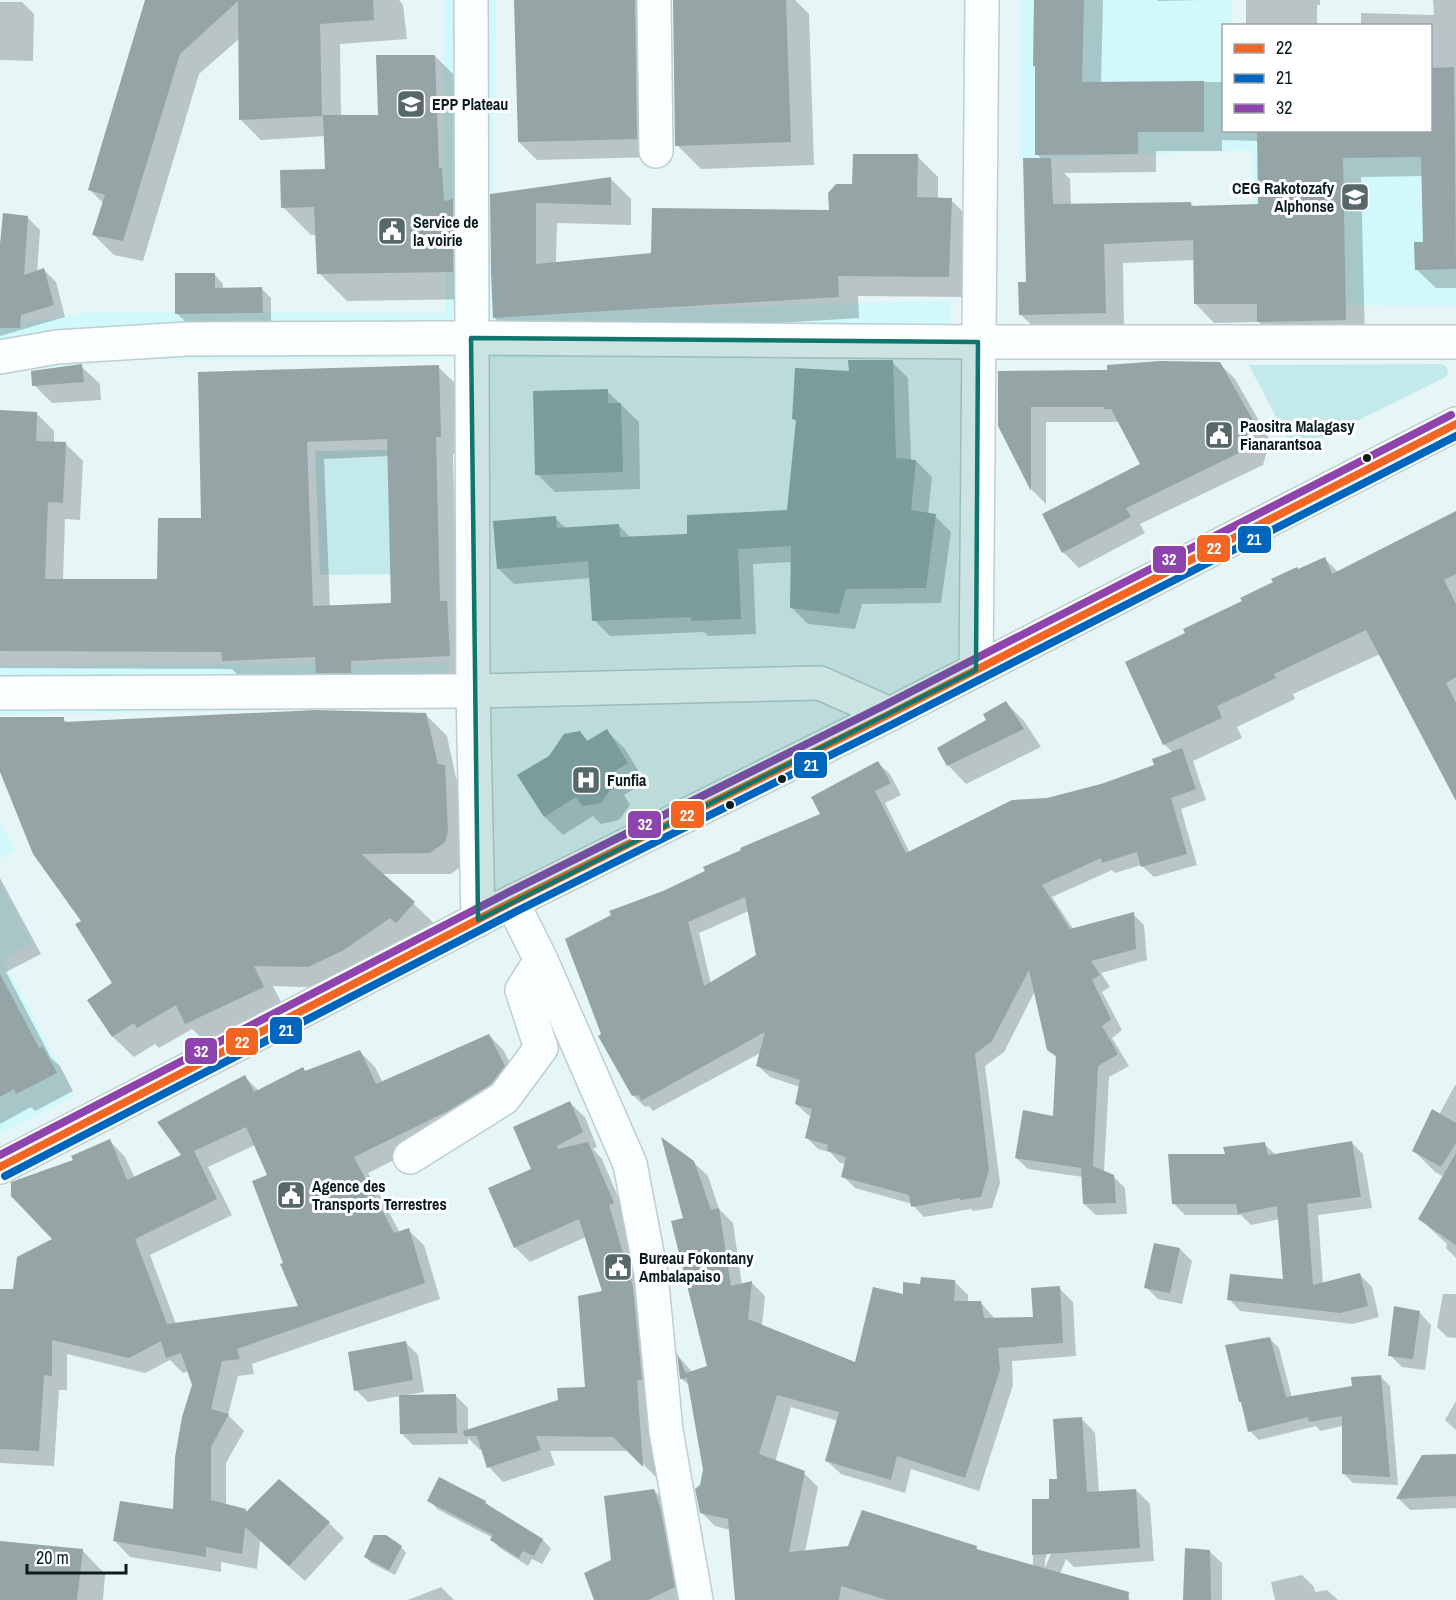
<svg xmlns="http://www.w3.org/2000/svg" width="1456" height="1600" font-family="'Archivo Narrow',sans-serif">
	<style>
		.built { fill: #d1f8fa }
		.green { fill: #c4e9ea }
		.shadow { fill: #0003; fill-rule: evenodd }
		.building { fill: #95a5a6; fill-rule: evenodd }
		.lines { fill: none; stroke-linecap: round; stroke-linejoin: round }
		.minor-casing { stroke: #bececf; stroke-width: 36 }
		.minor { stroke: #fbfefe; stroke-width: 33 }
		.bus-1-casing { stroke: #fff; stroke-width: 12 }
		.bus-2-casing { stroke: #fff; stroke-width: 12 }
		.bus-3-casing { stroke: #fff; stroke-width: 12 }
		.bus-1 { stroke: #f26522; stroke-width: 8 }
		.bus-2 { stroke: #0065bd; stroke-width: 8 }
		.bus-3 { stroke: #8e44ad; stroke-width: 8 }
		.marked { fill: #0f766e; fill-opacity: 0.2; stroke: #0f766e; stroke-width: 4.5; stroke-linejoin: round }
		.bus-dot { fill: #0a1c1d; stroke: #fff; stroke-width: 2 }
		.labels { text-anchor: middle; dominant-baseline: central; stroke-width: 6; stroke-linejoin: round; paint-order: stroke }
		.poi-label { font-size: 16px; font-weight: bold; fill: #0a1c1d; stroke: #fff; text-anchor: start }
		.line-badge { stroke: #fff; stroke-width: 2 }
		.badge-label { font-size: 16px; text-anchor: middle; font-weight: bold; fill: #fff }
	</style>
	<rect width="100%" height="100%" fill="#e6f6f7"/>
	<g class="built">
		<path d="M443 0H496L492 314 950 300 952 356 107 360 0 374V327L91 312 446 313Z"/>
		<path d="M1020 0H1231L1232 25 1224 26V130H1430L1431 107 1456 106V306L1346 305V320L1257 322 1252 154 1248 150 1020 159Z"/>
		<path d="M447 662 451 707 0 715V666Z"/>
		<path d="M0 822 15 850 0 859Z"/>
		<path d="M0 882 32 942 3 960 75 1096 0 1134Z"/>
	</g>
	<g class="green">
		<path d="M1440 364 1446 366 1448 372 1446 377 1294 452 1249 365Z"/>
		<path d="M391 450 397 574 320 575 315 451Z"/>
	</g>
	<g class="shadow">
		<path d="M147 0H399L403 5 407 39 340 44 341 117H380L435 56 463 84 480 299 347 301 319 273 317 235H311L283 207 327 170 326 136 261 140 240 119V38L199 74 143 261 114 255 94 235 104 204 90 190Z"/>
		<path d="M515 0H649L655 157 537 160 519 142Z"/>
		<path d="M674 0H795L809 14 814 165 701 169 677 145Z"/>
		<path d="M1036 0H1103L1101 83 1224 82V130H1430V26H1361V13L1434 15 1433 0H1456V288H1436L1416 269 1424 244 1423 176 1361 177 1365 339 1278 341 1259 322 1214 323 1195 303V260L1123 263 1124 332 1040 333 1020 314 1027 283 1043 160 1037 154ZM1222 140 1258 141 1260 206 1195 208 1191 203 1071 205 1070 179 1064 173 1156 172V151H1222Z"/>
		<path d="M1157 0H1201L1158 1Z"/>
		<path d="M1246 0H1320V5H1317V26H1246Z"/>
		<path d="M0 2H22L34 14 33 61 0 60Z"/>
		<path d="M917 156 938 177V199L951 200 972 221 970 297 858 296 859 318 516 339 495 318 492 195 610 178 631 199V225L557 223 556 263 653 254 830 212 854 186Z"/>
		<path d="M28 218 40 230 37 272 44 270 56 282 65 317 0 336V246Z"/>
		<path d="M214 274 223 284V289H262L271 298V321L186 322 176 313Z"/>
		<path d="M892 362 908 378 911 461H916L932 477 928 515 935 516 951 532 941 603 862 604 855 629 808 624 792 608V562L753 564 756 634 708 636 704 632 610 636 594 620 591 578 514 584 498 568 555 518 567 529 619 526 631 538 689 535 788 512 798 423 794 419 850 373Z"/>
		<path d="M1219 363 1235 379 1270 440 1263 465 1140 524 1145 533 1079 568 1063 552 1142 465 1119 422H1046V504L1032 490 999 426V372H1108Z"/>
		<path d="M81 366 100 384 101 400 52 403 34 385Z"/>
		<path d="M438 367 456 384 458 454H453L457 612 467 674 368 678 335 690 320 675 241 678 232 669 0 668V412L36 413 54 431V443H65L83 461 80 520 65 519 63 580H158L202 520 199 374ZM389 456 393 604 330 607 324 459Z"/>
		<path d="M607 391 639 422 640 489 555 492 537 474Z"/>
		<path d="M1456 513V791L1380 654 1293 694 1295 699 1237 727 1242 738 1193 761 1206 800 1181 809 1197 865 1154 877 1141 865 1115 873 1112 870 1052 897 1073 929 1133 914 1144 925 1147 960 1101 973 1110 987 1102 992 1122 1030 1112 1038 1129 1066 1109 1077 1104 1172 1113 1176 1125 1188 1127 1214 1096 1215 1084 1204 1083 1177 1028 1169 1016 1158 1054 1118 1057 1058 1048 1049 1035 991 1004 1052 985 1066 1000 1183 992 1208 973 1211 971 1209 924 1217 912 1204 855 1188 843 1176 846 1164 840 1163 830 1152 818 1149 806 1137 812 1116 808 1115 796 1104 800 1087 770 1077 758 1066 762 1052 653 1111 649 1106 645 1107 633 1095 663 892 822 814 878 763 890 774 901 795 885 803 910 853 1047 800 1102 785 1156 766 1173 753 1164 744 1187 634 1299 571 1325 559 1338 572ZM749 911 757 955 711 984 699 933Z"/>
		<path d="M1006 703 1024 721 1041 747 966 784 948 765Z"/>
		<path d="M425 714 447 736 456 778 466 788 465 863 451 874H382L435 924 329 988 273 986 284 1008 208 1044 192 1029 159 1048 155 1044 134 1057 113 1037 89 1001 114 984 83 921 0 768V719H63L68 723Z"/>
		<path d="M607 731 625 749 645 782 624 795 630 805 619 820 601 824 593 816 563 835 545 817 519 775 550 757 580 733 589 742Z"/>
		<path d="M0 878 41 954 6 972 51 1058 60 1066 73 1091 35 1111 31 1107 0 1124Z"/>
		<path d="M489 1035 504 1051 519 1082 463 1126 368 1173 400 1233 408 1230 424 1245 440 1299 252 1364 254 1374 238 1376 228 1415 244 1431 226 1463V1505L247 1512 329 1523 344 1538 305 1581 260 1541 257 1569 221 1562V1572L130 1557 115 1541 174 1510 193 1384 189 1371 183 1373 170 1360 145 1373 67 1354V1390H59L54 1466 0 1463V1290L14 1291 54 1239 75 1161 110 1141 125 1157 135 1178 183 1155 245 1077 259 1091 302 1068 306 1072 359 1051 375 1067 383 1083ZM255 1145 269 1176 285 1264 300 1307 176 1324 150 1255 232 1215 208 1167Z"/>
		<path d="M1455 1085H1456V1258L1446 1248 1447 1244 1420 1219 1444 1177 1435 1172 1414 1151 1439 1115Z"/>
		<path d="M570 1103 585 1117 597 1147 593 1149 602 1159 627 1218 623 1220 648 1303 651 1394 657 1478 630 1451H550L555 1465 503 1482 489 1467 483 1450H480L468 1438V1444L413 1445 401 1433 400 1396 368 1402 356 1390 406 1343 418 1355 424 1392 406 1395 407 1397 456 1396 468 1408V1431L559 1401 586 1389 604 1292 586 1237 530 1262 515 1247 533 1170Z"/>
		<path d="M1351 1142 1363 1154 1372 1208 1318 1215 1323 1284 1360 1275 1372 1287 1379 1317 1353 1324 1240 1311 1229 1299 1284 1281 1280 1219 1251 1225 1241 1215H1185L1173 1203 1227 1155 1264 1144 1276 1155Z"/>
		<path d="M693 1162 708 1176 719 1209 733 1223 742 1285 751 1282 765 1296 762 1326 856 1364 904 1296 922 1285 954 1281 968 1295V1303H981L995 1319H1035L1059 1288 1073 1302 1076 1356 1012 1361 1013 1385 979 1491 911 1469 905 1493 841 1474 827 1461 838 1421 791 1407 775 1462 804 1473 818 1487 805 1552 976 1547 981 1552 1033 1567V1501L1051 1500 1082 1419 1095 1433 1099 1493 1136 1490 1150 1504 1154 1561 1074 1567 1066 1559 1060 1574 1124 1592 1130 1598 1129 1600H736L730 1530 715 1526 701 1512V1486L705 1471 690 1386 681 1378 679 1357 693 1373 709 1367 685 1219ZM1061 1519 1064 1520 1045 1568V1560Z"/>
		<path d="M1180 1249 1192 1261 1182 1304 1158 1299 1146 1287Z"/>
		<path d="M1443 1294H1456V1338L1447 1337 1437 1327Z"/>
		<path d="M1419 1312 1431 1325 1425 1370 1402 1367 1390 1355Z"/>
		<path d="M1270 1339 1279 1348 1292 1398 1354 1387 1381 1377 1390 1386 1398 1485 1353 1483 1344 1474 1343 1426 1320 1431 1316 1426 1259 1440 1250 1431 1243 1404 1240 1401Z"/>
		<path d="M1456 1401V1430L1445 1420Z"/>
		<path d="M1456 1456V1508L1410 1510 1398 1498Z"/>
		<path d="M654 1490 666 1503 687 1600H595L613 1561Z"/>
		<path d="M429 1500 485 1502 491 1508 543 1540 551 1549 542 1564 532 1559 528 1566 500 1548 492 1540 493 1538 437 1509Z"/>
		<path d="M0 1542 82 1550 105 1574 103 1600H0Z"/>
		<path d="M401 1547 406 1553 395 1575 371 1563 366 1557Z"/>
		<path d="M1209 1551 1222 1563V1600H1184Z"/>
		<path d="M1302 1575 1314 1587 1315 1592 1327 1590 1338 1600H1275L1271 1582Z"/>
		<path d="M441 1587 454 1600H408Z"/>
	</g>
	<g class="building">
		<path d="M145 0H373L374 20 320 24 322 116 239 120 238 1 180 54 123 241 92 235 105 195 88 190Z"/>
		<path d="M514 0H635L637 139 518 142Z"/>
		<path d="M673 0H786L791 142 675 146Z"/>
		<path d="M1034 0H1084L1082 82 1204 81V132H1138V154L1035 155V66H1033Z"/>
		<path d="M376 55H435L439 168H442L444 201 453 199V272L317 274 314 207 281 208 280 170 325 169 323 115H378Z"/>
		<path d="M1454 67 1456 269 1415 270 1414 242H1423L1421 157 1343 158 1346 320 1257 322V304H1194L1193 240 1104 244 1106 313 1019 315 1018 282H1026L1023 158H1051L1053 204 1191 202V206L1258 204 1257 130H1431V68Z"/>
		<path d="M853 154H918L917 197 952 198 949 277 838 276 839 297 493 318 491 271 490 194 611 177V205L536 203V264L651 253 652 208 829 210 828 193 836 184H852Z"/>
		<path d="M3 213 28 216 24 275 44 268 54 305 21 315 20 328H0V244Z"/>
		<path d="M175 273H215V288L262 287 263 313 175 314Z"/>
		<path d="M848 360H893L896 458 916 460 911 510 936 514 926 588 846 589 839 614 790 608 791 546 738 549 741 619 691 621V617L592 621 588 561 497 569 493 521 556 516 557 528 619 524 620 537 687 534V515L787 510 796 420 792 419 795 368 849 371Z"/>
		<path d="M1160 361 1220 362 1255 424 1247 449 1126 508 1131 517 1062 553 1042 514 1140 464 1111 409H1104V407H1031V491L998 426V371L1107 370V365Z"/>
		<path d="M82 364 84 382 32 386 31 371Z"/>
		<path d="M439 365 441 437H436L440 601H447L450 656 351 661V673H316L315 657 222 661 221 652 0 651V410L37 412 36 441 66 442 63 503 48 502 45 579H157L158 518H201L198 372ZM387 439 391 603 313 606 307 442Z"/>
		<path d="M608 389V403H621L623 472 535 475 533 391Z"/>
		<path d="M1456 511V574L1444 580 1456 604V677L1446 683 1456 703V801L1366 630 1274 674 1276 678 1217 706 1222 718 1163 745 1125 662 1185 633 1183 629 1242 601 1240 598 1273 582 1271 579 1297 567 1298 569 1325 557 1332 574Z"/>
		<path d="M1006 701 1024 729 947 766 937 748 986 720 983 714Z"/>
		<path d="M316 710 426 713 438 764 445 765 448 831 445 842 430 853 361 854 415 902 396 923 390 918 344 950 308 967 254 966 264 987 185 1024 176 1005 137 1028 134 1023 112 1037 87 1000 112 983 75 924 81 921 33 854 0 772V717H64V722Z"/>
		<path d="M607 729 628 763 607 776 613 786 601 803 582 806 576 797 544 817 517 775 549 756 564 734 580 731 587 741Z"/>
		<path d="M1182 748 1196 789 1171 798 1187 854 1141 867 1137 852 1102 863 1101 858 1042 885 1070 929 1134 912 1136 949 1091 961 1100 975 1092 980 1111 1019 1102 1026 1118 1054 1098 1066 1093 1166 1114 1175 1116 1203 1083 1204 1081 1168 1015 1158 1023 1110 1053 1116 1056 1056 1047 1050 1029 970 992 1041 975 1054 989 1170 981 1197 960 1200V1198L911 1207 909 1195 841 1177 846 1157 827 1151 828 1145 805 1138 812 1109 795 1104 800 1080 756 1066 765 1032 641 1101 639 1095 632 1096 598 1036 601 1034 565 939 611 915 609 911 663 891 705 871 703 867 741 850 740 848 820 814 811 797 878 761 891 783 875 791 906 853 1012 800 1047 798 1101 784 1154 765 1152 759ZM745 897 756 955 704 986 688 922Z"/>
		<path d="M0 974 39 1048 43 1047 57 1073 16 1094 14 1089 0 1097Z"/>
		<path d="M489 1034 505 1066 491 1084 448 1111 354 1157 394 1233 409 1228 425 1283 237 1349 240 1359 222 1361 211 1409 229 1414 211 1447V1500L246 1509V1512L279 1479 330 1522 289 1566 245 1527 242 1554 206 1547V1557L113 1541 120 1501 173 1509 175 1457 182 1417 192 1385 181 1353 166 1358 161 1341 129 1358 52 1340V1376L44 1375 39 1451 0 1449V1289H13L17 1257 52 1239 11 1196V1182L73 1160 71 1156 110 1139 127 1180 181 1155 157 1122 245 1075 254 1092 303 1067 305 1071 360 1050 376 1084ZM246 1127 267 1175 252 1181 283 1263 280 1264 298 1306 167 1324 135 1239 217 1199 194 1151Z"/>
		<path d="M570 1101 583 1132 557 1146 558 1149 588 1142 614 1203 609 1205 633 1287 642 1380H637L643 1467 613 1437 536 1436 541 1450 487 1468 477 1436H464L463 1431 558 1400 557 1388 585 1387 578 1296 602 1291 579 1219 514 1248 488 1188 531 1169 513 1127Z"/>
		<path d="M1432 1109 1456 1123V1143L1441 1167 1412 1151Z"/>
		<path d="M661 1137 694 1161 711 1210 719 1208 731 1286 752 1281 748 1319 855 1362 873 1287 903 1294V1282L920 1284 921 1277 955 1280 954 1301H981L984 1318 1033 1317 1031 1288 1060 1286 1063 1343 998 1348 1000 1370 965 1478 897 1456 891 1480 825 1461 839 1412 777 1395 759 1454 805 1471 789 1552 848 1546 862 1510 977 1546 976 1549 1129 1592 1128 1600H887L841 1586 839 1600H735L728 1519 700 1513 695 1489 700 1485 703 1470 687 1378 680 1379 677 1353 686 1373 707 1366 671 1221 683 1218Z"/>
		<path d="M1352 1141 1361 1197 1307 1204 1313 1285 1360 1273 1368 1306 1340 1313 1227 1300 1230 1274 1283 1279 1277 1206 1238 1214 1236 1204H1172L1168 1154H1225L1223 1147 1265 1142 1268 1155Z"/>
		<path d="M1456 1153V1245L1418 1219Z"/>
		<path d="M1154 1243 1180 1248 1170 1293 1144 1288Z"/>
		<path d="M1394 1306 1420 1311 1413 1359 1388 1356Z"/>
		<path d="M1270 1337 1286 1397 1352 1386 1351 1377 1381 1375 1390 1477 1342 1474V1416L1309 1422 1308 1417 1248 1432 1241 1402H1239L1225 1345Z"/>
		<path d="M406 1341 413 1380 354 1391 348 1352Z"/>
		<path d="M456 1394 457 1433 400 1434 399 1395Z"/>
		<path d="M1082 1417 1087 1492 1136 1489 1140 1548 1032 1555V1499H1049V1479H1057L1053 1419Z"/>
		<path d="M1456 1454V1496L1396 1499 1422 1455Z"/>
		<path d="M439 1477 486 1501 485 1503 543 1539 534 1556 523 1551 519 1558 490 1540 493 1535 427 1501Z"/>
		<path d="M654 1489 661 1511 675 1587 648 1600H594L584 1573 611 1560 604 1496Z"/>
		<path d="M374 1535H386L402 1546 389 1570 364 1557Z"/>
		<path d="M0 1541 83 1549 77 1600H0Z"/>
		<path d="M1185 1548 1210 1550 1211 1600H1183Z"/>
	</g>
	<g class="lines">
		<g class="minor-casing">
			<g id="minor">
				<path d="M471 0 473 691 478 920"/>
				<path d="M654 0 656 151"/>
				<path d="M0 357 57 347 187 339 471 338 978 342H1456"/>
				<path d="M976 670 982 0"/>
				<path d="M0 693 473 691 820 683 890 714"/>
				<path d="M512 902 541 960 630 1164 651 1274 666 1431 696 1600"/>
				<path d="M410 1157 504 1098 541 1048 522 990 541 960"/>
				<path d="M0 1167 512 902 890 714 1456 424"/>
			</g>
		</g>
		<use href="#minor" class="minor"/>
		<g class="bus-1-casing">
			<path id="bus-1" d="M0 1167 512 902 890 714 1456 424"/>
		</g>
		<g class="bus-2-casing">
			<path id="bus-2" d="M5 1176 517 911 895 723 1456 436"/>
		</g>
		<g class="bus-3-casing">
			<path id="bus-3" d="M0 1155 507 893 885 705 1451 415"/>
		</g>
		<use href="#bus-1" class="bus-1"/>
		<use href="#bus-2" class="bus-2"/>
		<use href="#bus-3" class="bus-3"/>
	</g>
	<path class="marked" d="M471 338 978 342 976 670 478 920Z"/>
	<defs>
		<g id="school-square" transform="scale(1.5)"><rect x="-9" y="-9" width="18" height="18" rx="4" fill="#576869" stroke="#fff"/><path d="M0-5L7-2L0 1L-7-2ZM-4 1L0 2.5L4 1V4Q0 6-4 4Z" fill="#fff"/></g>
		<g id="civic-square" transform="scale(1.5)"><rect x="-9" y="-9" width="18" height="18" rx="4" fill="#576869" stroke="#fff"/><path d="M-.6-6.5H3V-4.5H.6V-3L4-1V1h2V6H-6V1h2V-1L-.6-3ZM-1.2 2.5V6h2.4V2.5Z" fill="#fff"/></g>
		<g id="hospital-square" transform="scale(1.5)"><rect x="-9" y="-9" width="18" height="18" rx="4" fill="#576869" stroke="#fff"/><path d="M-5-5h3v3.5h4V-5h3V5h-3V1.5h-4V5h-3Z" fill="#fff"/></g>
	</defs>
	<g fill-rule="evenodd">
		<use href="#school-square" x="411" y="104"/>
		<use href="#school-square" x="1355" y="197"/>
		<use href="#civic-square" x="392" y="231"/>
		<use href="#civic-square" x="1219" y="435"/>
		<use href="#hospital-square" x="586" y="780"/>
		<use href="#civic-square" x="291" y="1195"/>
		<use href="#civic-square" x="618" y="1267"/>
	</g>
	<g class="bus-dot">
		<circle cx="1367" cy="458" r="5"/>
		<circle cx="782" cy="779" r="5"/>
		<circle cx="730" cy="805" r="5"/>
	</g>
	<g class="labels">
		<g class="poi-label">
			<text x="432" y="104">EPP Plateau</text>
			<text x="1334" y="188" text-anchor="end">CEG Rakotozafy<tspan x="1334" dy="18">Alphonse</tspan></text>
			<text x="413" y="222">Service de<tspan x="413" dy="18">la voirie</tspan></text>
			<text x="1240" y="426">Paositra Malagasy<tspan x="1240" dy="18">Fianarantsoa</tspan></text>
			<text x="607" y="780">Funfia</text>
			<text x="312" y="1186">Agence des<tspan x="312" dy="18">Transports Terrestres</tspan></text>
			<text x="639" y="1258">Bureau Fokontany<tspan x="639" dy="18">Ambalapaiso</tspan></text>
		</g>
	</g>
	<g class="line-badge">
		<rect x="1237" y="525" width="35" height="29" rx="6" fill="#0065bd"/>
		<rect x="1196" y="534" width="35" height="29" rx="6" fill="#f26522"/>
		<rect x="1152" y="545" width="35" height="29" rx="6" fill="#8e44ad"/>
		<rect x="793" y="751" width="35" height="28" rx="6" fill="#0065bd"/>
		<rect x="670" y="800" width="35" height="29" rx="6" fill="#f26522"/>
		<rect x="627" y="810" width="35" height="29" rx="6" fill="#8e44ad"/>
		<rect x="269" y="1016" width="34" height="29" rx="6" fill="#0065bd"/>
		<rect x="225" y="1027" width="34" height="29" rx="6" fill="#f26522"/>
		<rect x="184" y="1037" width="34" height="28" rx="6" fill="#8e44ad"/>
	</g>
	<g class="badge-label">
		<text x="1254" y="545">21</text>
		<text x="1214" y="554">22</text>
		<text x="1169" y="565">32</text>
		<text x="811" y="771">21</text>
		<text x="687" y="821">22</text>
		<text x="645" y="830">32</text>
		<text x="286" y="1036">21</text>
		<text x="242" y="1048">22</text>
		<text x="201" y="1057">32</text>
	</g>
	<rect x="1222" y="24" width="210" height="108" fill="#ffffff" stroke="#9da4a5" stroke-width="1.5"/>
	<rect x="1234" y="44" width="30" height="9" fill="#f26522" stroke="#9da4a5" stroke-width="1.5"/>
	<text x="1276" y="54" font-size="18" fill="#0a1c1d">22</text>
	<rect x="1234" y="74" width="30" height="9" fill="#0065bd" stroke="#9da4a5" stroke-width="1.5"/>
	<text x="1276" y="84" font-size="18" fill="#0a1c1d">21</text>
	<rect x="1234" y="104" width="30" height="9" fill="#8e44ad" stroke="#9da4a5" stroke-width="1.5"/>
	<text x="1276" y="114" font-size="18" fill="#0a1c1d">32</text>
	<path d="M27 1564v9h99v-9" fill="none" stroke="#0a1c1d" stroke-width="3"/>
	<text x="36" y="1564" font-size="18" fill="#0a1c1d" stroke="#ffffff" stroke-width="4.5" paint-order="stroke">20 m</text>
</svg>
